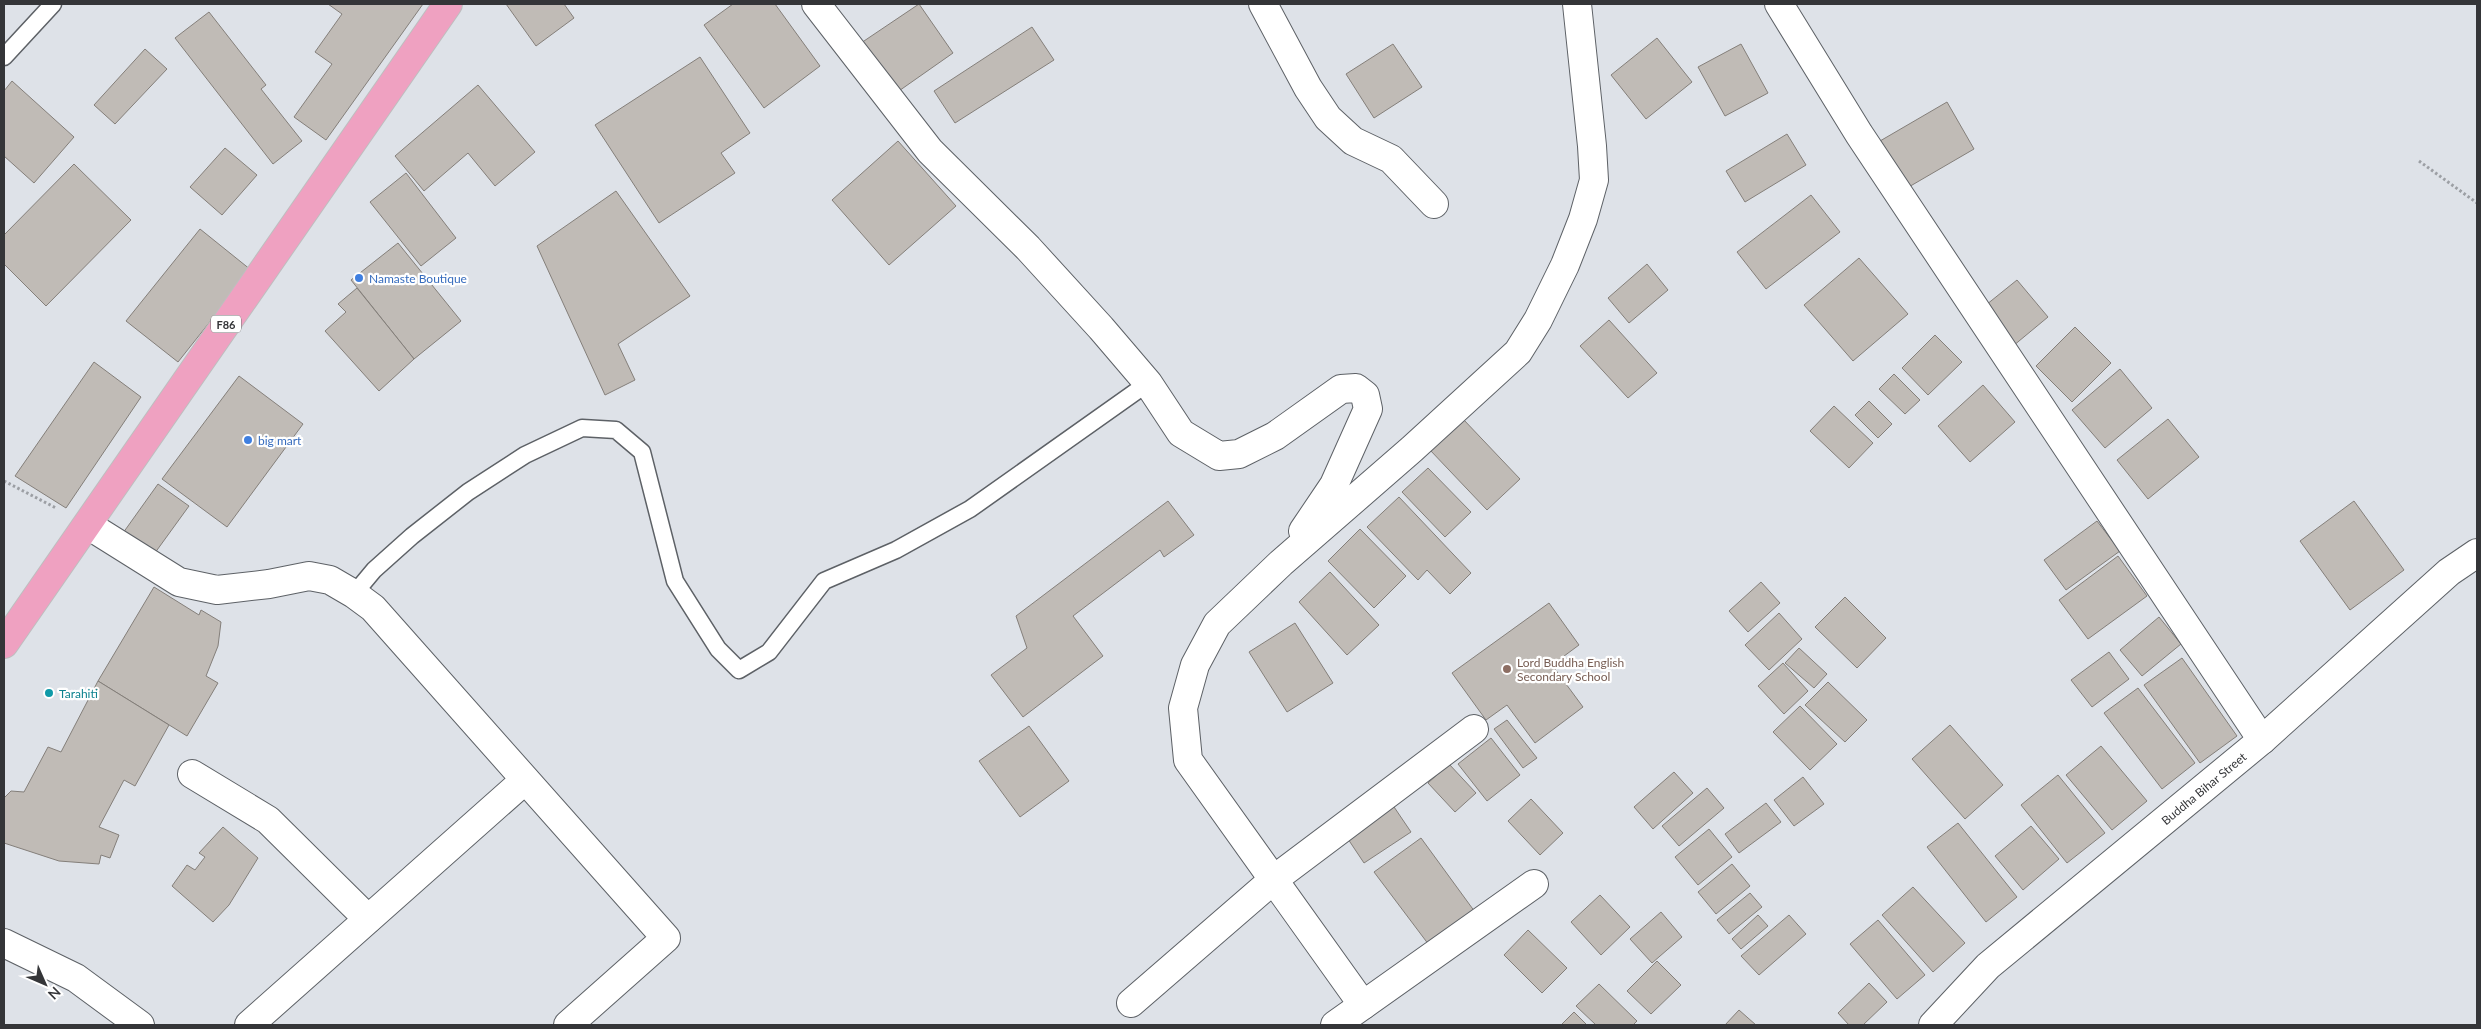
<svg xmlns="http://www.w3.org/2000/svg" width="2481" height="1029" font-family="Lato,sans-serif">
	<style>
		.building { fill: #c0bbb6; stroke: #847f7a }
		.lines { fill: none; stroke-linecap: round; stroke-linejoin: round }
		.service-casing { stroke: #5d6166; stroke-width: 19 }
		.minor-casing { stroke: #5d6166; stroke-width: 30 }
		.primary-casing { stroke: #bebebf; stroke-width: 30 }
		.path { stroke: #9c9fa4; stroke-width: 3; stroke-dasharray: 2.5 2.5; stroke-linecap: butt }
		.service { stroke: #fff; stroke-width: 16 }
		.minor { stroke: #fff; stroke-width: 28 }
		.primary { stroke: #efa1c1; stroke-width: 28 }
		.shop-dot { fill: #3f7fe0; stroke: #fff; stroke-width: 2 }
		.education-dot { fill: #8d6e63; stroke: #fff; stroke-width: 2 }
		.culture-dot { fill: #0f9aa8; stroke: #fff; stroke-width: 2 }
		.labels { text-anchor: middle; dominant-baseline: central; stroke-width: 4.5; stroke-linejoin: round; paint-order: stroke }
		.shield { fill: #fff; stroke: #717274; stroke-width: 1 }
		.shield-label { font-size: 11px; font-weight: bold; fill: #343538 }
		.shop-label { font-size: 12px; fill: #366cbe; stroke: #fff; text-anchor: start }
		.education-label { font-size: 12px; fill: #785e54; stroke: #fff; text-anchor: start }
		.culture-label { font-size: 12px; fill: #0d838f; stroke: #fff; text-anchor: start }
		.street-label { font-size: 12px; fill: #343538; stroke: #fff }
	</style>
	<rect width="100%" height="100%" fill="#dee2e8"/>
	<g class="building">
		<path d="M328 4H423L326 140 294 117 332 64 315 52 342 14Z"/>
		<path d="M506 4H564L574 18 536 46Z"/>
		<path d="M733 4H775L820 66 764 108 704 25Z"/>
		<path d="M919 4 953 53 896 93 861 43Z"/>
		<path d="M209 12 266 85 261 89 302 141 273 164 175 38Z"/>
		<path d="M1032 27 1054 60 955 123 934 91Z"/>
		<path d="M1657 38 1692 82 1646 119 1611 75Z"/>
		<path d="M1393 44 1422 87 1374 118 1346 74Z"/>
		<path d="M1741 44 1768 93 1725 116 1698 67Z"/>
		<path d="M145 49 167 69 115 124 94 105Z"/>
		<path d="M700 57 750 133 721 153 735 173 659 223 595 125Z"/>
		<path d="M12 81 74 137 34 183 4 156V91Z"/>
		<path d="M478 85 535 152 495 186 468 153 424 191 395 156Z"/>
		<path d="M1947 102 1974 149 1907 188 1880 141Z"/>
		<path d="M1787 134 1806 165 1745 202 1726 171Z"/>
		<path d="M898 141 956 206 889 265 832 200Z"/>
		<path d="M225 148 257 175 222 215 190 187Z"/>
		<path d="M74 164 131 220 46 306 4 264V235Z"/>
		<path d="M406 173 456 238 421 266 370 202Z"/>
		<path d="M616 191 690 296 618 344 635 380 605 395 537 246Z"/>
		<path d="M1811 195 1840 232 1766 289 1737 252Z"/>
		<path d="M200 229 251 270 178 362 126 321Z"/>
		<path d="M398 243 461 321 414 359 351 280Z"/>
		<path d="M1859 258 1908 314 1853 361 1804 305Z"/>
		<path d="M1647 264 1668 290 1629 323 1608 298Z"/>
		<path d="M2017 280 2048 317 2013 346 1981 309Z"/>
		<path d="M357 288 414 359 379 391 325 331 346 312 338 304Z"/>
		<path d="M1609 320 1657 373 1628 398 1580 346Z"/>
		<path d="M2075 327 2111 363 2072 402 2036 366Z"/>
		<path d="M1935 335 1962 362 1928 395 1902 368Z"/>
		<path d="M94 362 141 397 66 508 15 476Z"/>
		<path d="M2120 369 2152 408 2105 448 2072 410Z"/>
		<path d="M1894 374 1920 400 1905 414 1879 389Z"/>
		<path d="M239 376 303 424 227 527 162 479Z"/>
		<path d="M1983 385 2015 422 1970 462 1938 426Z"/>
		<path d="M1869 401 1892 424 1878 438 1855 415Z"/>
		<path d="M1834 406 1873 443 1849 468 1810 431Z"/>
		<path d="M1463 419 1520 479 1487 510 1430 450Z"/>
		<path d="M2168 419 2199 457 2148 499 2117 460Z"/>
		<path d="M1428 468 1471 512 1445 537 1402 492Z"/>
		<path d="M158 484 189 506 152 557 123 533Z"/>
		<path d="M1399 497 1471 573 1450 594 1427 570 1418 580 1367 527Z"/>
		<path d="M1168 501 1194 535 1164 557 1160 550 1073 616 1103 656 1023 717 991 675 1027 648 1016 616Z"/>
		<path d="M2354 501 2404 570 2350 610 2300 541Z"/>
		<path d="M2097 521 2120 551 2066 590 2044 560Z"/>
		<path d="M1360 529 1406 576 1374 608 1328 561Z"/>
		<path d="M2118 556 2147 596 2088 639 2059 600Z"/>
		<path d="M1330 572 1379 625 1347 655 1299 602Z"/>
		<path d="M1761 582 1780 603 1748 632 1729 611Z"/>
		<path d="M154 587 199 615 201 610 221 622 218 646 206 676 218 683 187 736 98 681Z"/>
		<path d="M1845 597 1886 638 1857 668 1815 627Z"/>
		<path d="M1549 603 1579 645 1552 665 1583 707 1535 743 1507 705 1486 720 1452 673Z"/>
		<path d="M1779 613 1802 639 1769 670 1745 645Z"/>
		<path d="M2159 617 2181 644 2142 676 2120 650Z"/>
		<path d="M1295 623 1333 683 1287 712 1249 652Z"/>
		<path d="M1799 648 1827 674 1814 688 1785 663Z"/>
		<path d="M2109 652 2129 679 2092 707 2071 680Z"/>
		<path d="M2182 658 2237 736 2200 763 2144 685Z"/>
		<path d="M1783 663 1808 691 1784 714 1758 686Z"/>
		<path d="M98 681 169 725 135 786 124 780 99 827 119 835 110 858 101 855 99 864 59 861 4 843V798L11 791 24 792 48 747 61 752Z"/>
		<path d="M1828 682 1867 720 1845 742 1805 705Z"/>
		<path d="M2138 688 2195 763 2162 789 2104 713Z"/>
		<path d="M1800 706 1837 744 1810 770 1773 732Z"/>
		<path d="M1507 720 1537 758 1523 768 1494 729Z"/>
		<path d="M1950 725 2003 785 1965 819 1912 759Z"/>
		<path d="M1029 726 1069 781 1020 817 979 761Z"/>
		<path d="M1491 738 1520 775 1487 801 1458 764Z"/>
		<path d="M2101 746 2147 801 2112 830 2066 775Z"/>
		<path d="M1449 764 1476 793 1455 812 1428 783Z"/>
		<path d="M1674 772 1693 793 1653 829 1634 807Z"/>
		<path d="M2058 775 2105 833 2067 863 2021 805Z"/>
		<path d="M1803 777 1824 804 1794 826 1774 800Z"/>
		<path d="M1707 788 1724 808 1679 846 1662 826Z"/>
		<path d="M1531 799 1563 833 1540 855 1508 821Z"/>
		<path d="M1390 801 1411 832 1364 863 1344 833Z"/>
		<path d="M1766 803 1781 822 1739 853 1725 834Z"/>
		<path d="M1958 823 2017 897 1986 922 1927 847Z"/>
		<path d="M2031 826 2059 859 2023 890 1995 856Z"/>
		<path d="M223 827 258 858 229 905 213 922 172 886 187 865 195 870 205 857 199 853Z"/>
		<path d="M1709 829 1732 857 1698 885 1675 857Z"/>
		<path d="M1421 838 1475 912 1429 945 1374 872Z"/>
		<path d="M1732 864 1750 886 1716 914 1698 892Z"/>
		<path d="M1913 887 1965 943 1933 972 1882 915Z"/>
		<path d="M1750 893 1762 907 1729 934 1717 920Z"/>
		<path d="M1600 895 1630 927 1601 955 1571 922Z"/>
		<path d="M1661 912 1682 937 1652 963 1630 939Z"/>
		<path d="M1758 915 1768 926 1741 949 1732 939Z"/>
		<path d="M1789 915 1806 934 1759 975 1741 956Z"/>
		<path d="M1878 920 1925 975 1897 999 1850 944Z"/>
		<path d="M1528 930 1567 968 1542 993 1504 955Z"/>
		<path d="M1657 961 1681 985 1651 1014 1627 991Z"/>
		<path d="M1869 983 1887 1002 1863 1025H1849L1838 1013Z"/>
		<path d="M1599 984 1637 1021 1633 1025H1596L1576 1006Z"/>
		<path d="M1739 1010 1756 1025H1725Z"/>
		<path d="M1574 1012 1587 1025H1561Z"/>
	</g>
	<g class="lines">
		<g class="service-casing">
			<g id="service">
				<path d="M4 57 53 4"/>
				<path d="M354 594 374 570 412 536 468 492 525 455 582 428 616 430 642 452 675 581 718 649 739 670 769 652 824 581 896 550 970 509 1148 383"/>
			</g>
		</g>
		<g class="minor-casing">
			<g id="minor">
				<path d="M816 4 930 151 1028 248 1101 328 1148 383 1181 433 1219 456 1239 454 1275 436 1341 389 1356 388 1365 395 1368 409 1334 485 1303 531"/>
				<path d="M1263 4 1308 88 1328 118 1353 141 1391 159 1434 204"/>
				<path d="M1779 4 1859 134 2262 740"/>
				<path d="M88 525 179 582 217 590 269 584 309 576 330 580 354 594 373 608 666 938 568 1025"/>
				<path d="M192 774 268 820 368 919"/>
				<path d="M4 943 76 978 140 1025"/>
				<path d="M1131 1003 1273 880 1474 729"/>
				<path d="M1363 1005 1188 760 1183 708 1195 665 1217 624 1281 563 1412 449 1518 352 1538 320 1565 265 1583 219 1594 180 1592 146 1577 4"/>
				<path d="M249 1025 525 780"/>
				<path d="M1335 1025 1534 884"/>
				<path id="s1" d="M1933 1025 1988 966 2262 740 2449 572 2477 553"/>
			</g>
		</g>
		<g class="primary-casing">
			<path id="primary" d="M4 644 448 4"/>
		</g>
		<g class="path">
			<path d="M2419 161 2477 203"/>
			<path d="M4 481 56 508"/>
		</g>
		<use href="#service" class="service"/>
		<use href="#minor" class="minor"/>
		<use href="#primary" class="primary"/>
	</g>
	<g class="shop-dot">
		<circle cx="359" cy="278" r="5"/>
		<circle cx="248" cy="440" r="5"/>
	</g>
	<circle class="education-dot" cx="1507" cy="669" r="5"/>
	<circle class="culture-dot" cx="49" cy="693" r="5"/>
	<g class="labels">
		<rect class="shield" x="211" y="315.5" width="30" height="17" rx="4"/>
		<g class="shield-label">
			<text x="226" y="324">F86</text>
		</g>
		<g class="shop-label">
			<text x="369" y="278">Namaste Boutique</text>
			<text x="258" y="440">big mart</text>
		</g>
		<g class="education-label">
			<text x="1517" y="662">Lord Buddha English<tspan x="1517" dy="14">Secondary School</tspan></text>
		</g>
		<g class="culture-label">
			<text x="59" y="693">Tarahiti</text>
		</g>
		<g class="street-label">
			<text stroke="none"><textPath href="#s1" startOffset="360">Buddha Bihar Street</textPath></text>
		</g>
	</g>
	<rect width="2481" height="1029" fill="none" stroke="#343538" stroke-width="10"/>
	<g transform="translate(45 984) rotate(135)" stroke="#ffffff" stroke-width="4" paint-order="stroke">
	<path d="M0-4L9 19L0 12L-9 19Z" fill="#343538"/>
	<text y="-8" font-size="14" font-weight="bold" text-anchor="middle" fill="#343538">N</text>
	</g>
</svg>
